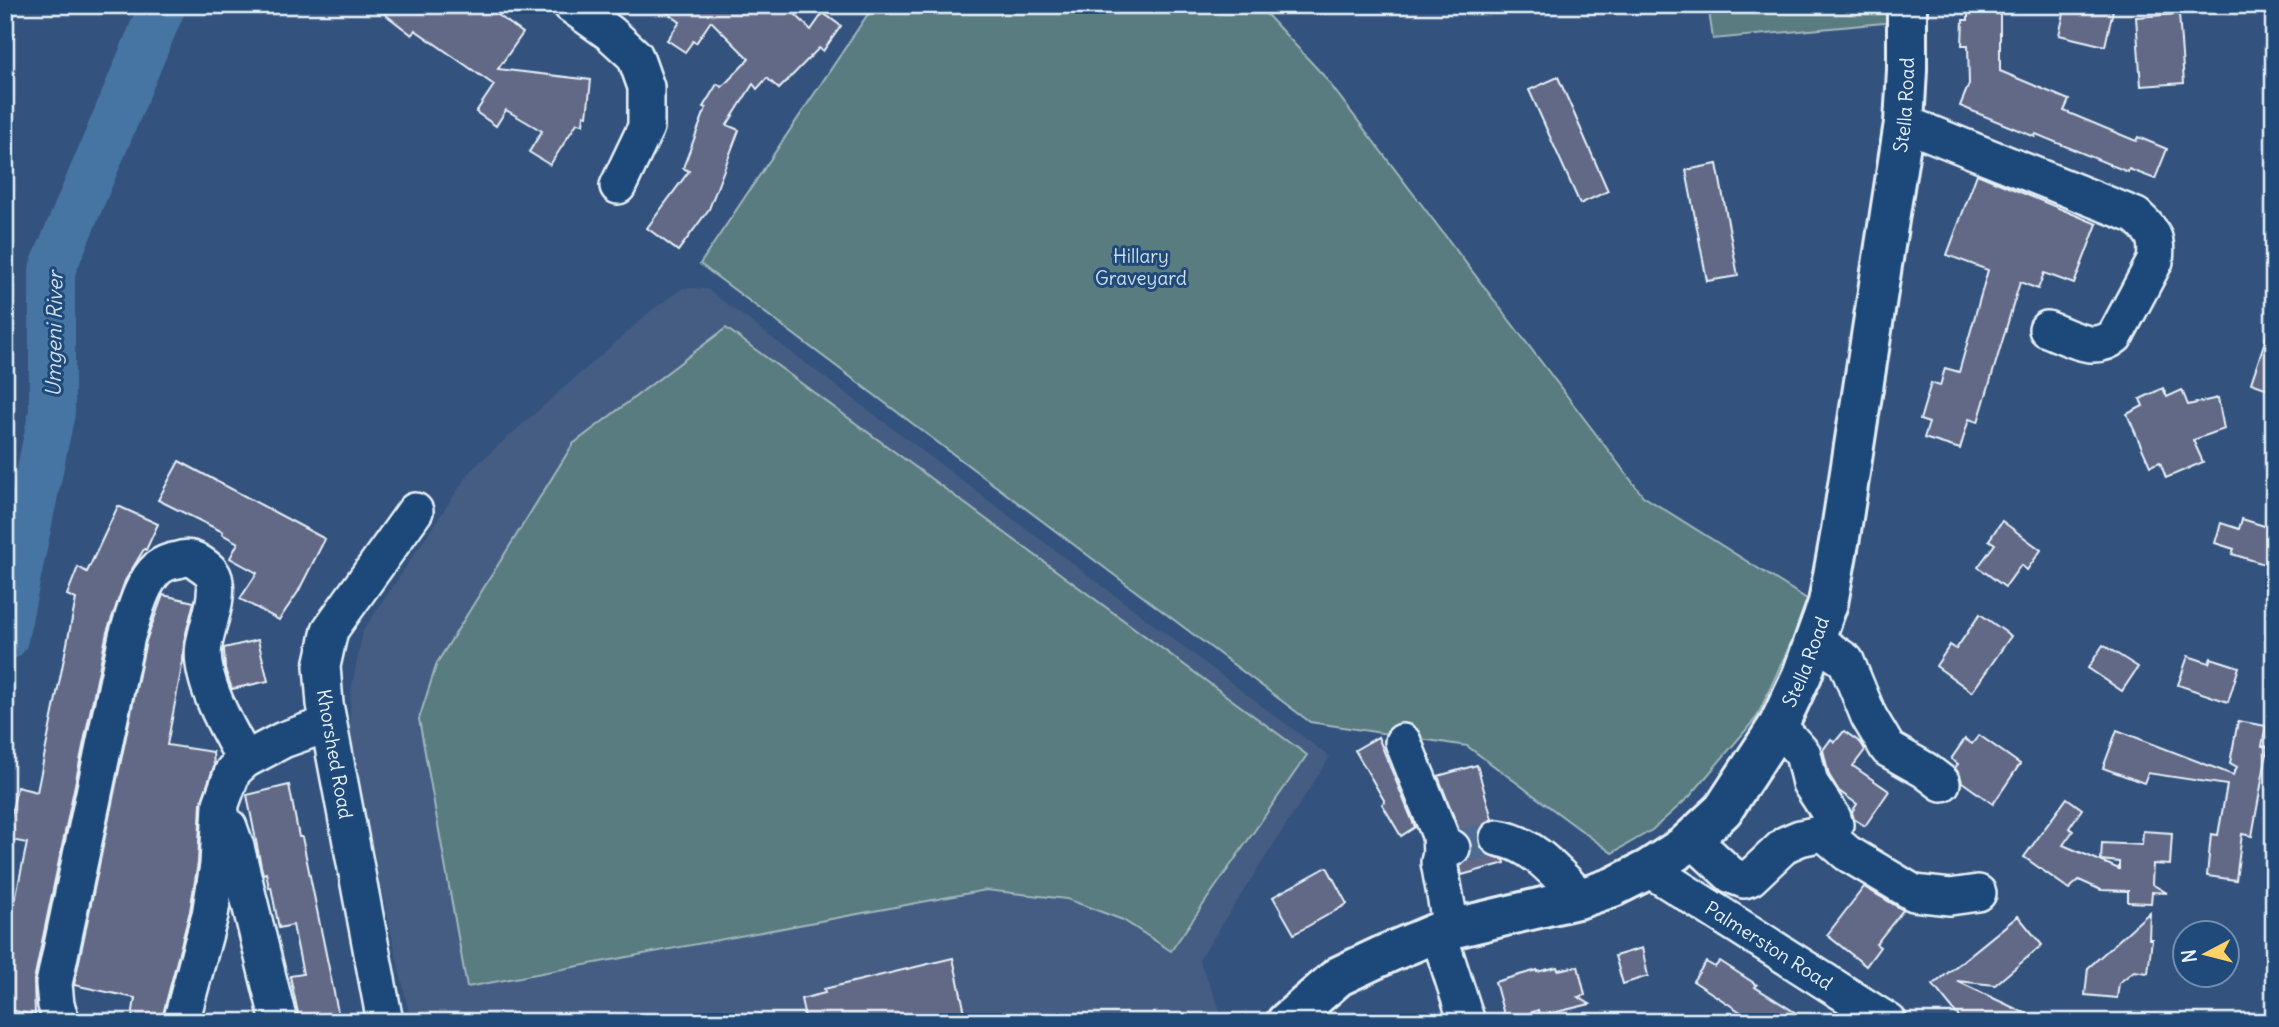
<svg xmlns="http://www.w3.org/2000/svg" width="2279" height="1027" font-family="Delius,sans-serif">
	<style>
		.built { fill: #445d82 }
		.green { fill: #597b80; stroke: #a0b6bc; stroke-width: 2 }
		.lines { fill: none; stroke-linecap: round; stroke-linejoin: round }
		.river { stroke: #4775a3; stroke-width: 46 }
		.building { fill: #626986; stroke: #e8f1f8; stroke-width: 2 }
		.minor-tunnel { stroke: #4e6b90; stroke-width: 35; stroke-dasharray: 35 18; stroke-linecap: butt }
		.minor-casing { stroke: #e8f1f8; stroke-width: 40 }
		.major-casing { stroke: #e8f1f8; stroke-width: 44 }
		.minor { stroke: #1f4a7a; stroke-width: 35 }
		.major { stroke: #1f4a7a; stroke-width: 38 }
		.labels { text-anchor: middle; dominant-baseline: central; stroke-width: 6; stroke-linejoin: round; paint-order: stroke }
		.street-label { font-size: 19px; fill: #e8f1f8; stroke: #1f4a7a }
		.park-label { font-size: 19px; fill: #d3dfe6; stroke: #1f4a7a }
		.water-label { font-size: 21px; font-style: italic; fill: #d0deeb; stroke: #1f4a7a }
	</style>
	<rect width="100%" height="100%" fill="#33537e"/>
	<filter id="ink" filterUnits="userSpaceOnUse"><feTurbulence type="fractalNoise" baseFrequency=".0143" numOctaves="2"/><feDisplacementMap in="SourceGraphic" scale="14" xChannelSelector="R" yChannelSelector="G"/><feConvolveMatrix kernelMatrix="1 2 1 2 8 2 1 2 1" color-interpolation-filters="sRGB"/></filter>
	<g filter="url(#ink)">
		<path class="built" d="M683 288 707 289 1330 757 1199 960 1222 1014 1219 1022H411L349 743 351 691 363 631 471 470 652 310Z"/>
		<g class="green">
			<path d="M874 5H1258L1323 75 1643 496 1810 601 1757 717 1690 796 1652 830 1612 853 1467 746 1310 722 700 264Z"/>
			<path d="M1708 5H1892L1894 22 1713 39Z"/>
			<path d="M726 328 1307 755 1171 951 1123 920 1067 899 986 890 467 987 419 719 437 663 573 444Z"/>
		</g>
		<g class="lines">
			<path class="river" d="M5 638 52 412V270L163 5"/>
		</g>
		<g class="building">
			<path d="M373 5H484L523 33 498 69 591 80 587 116 584 115 583 124 577 123 550 165 529 152 542 131 506 110 496 126 476 112 494 85 415 30 412 35Z"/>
			<path d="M656 5H786L811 30 823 13 841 26 823 51 819 48 779 89 767 78 757 89 753 84 727 125 739 130 709 209 678 251 647 228 689 171 683 168 706 108 703 107 717 84 722 87 749 59 711 21 696 43 693 41 685 52 667 40 680 22Z"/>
			<path d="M1968 5H2000V71L2069 100 2064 111 2136 141 2138 137 2167 149 2155 179 2129 169 2128 172 2036 134 2035 137 1960 106 1969 84 1968 45H1962L1963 20H1968Z"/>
			<path d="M2066 5H2093L2113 10 2105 46 2059 35Z"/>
			<path d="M2179 14 2184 83 2141 86 2136 17Z"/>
			<path d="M1558 77 1608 191 1580 204 1529 90Z"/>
			<path d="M1717 164 1738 276 1707 281 1686 170Z"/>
			<path d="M1977 174 2097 224 2074 284 2044 273 2038 289 2020 282 1978 422 1969 419 1960 449 1924 438 1929 423 1920 420 1931 383 1940 386 1945 368 1959 372 1988 270 1947 255Z"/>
			<path d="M2270 326 2274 327V391L2251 383Z"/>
			<path d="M2163 388 2167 397 2182 390 2188 405 2218 398 2224 429 2193 440 2203 462 2166 478 2160 462 2150 466 2127 414 2143 406 2140 399Z"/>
			<path d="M179 461 325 539 298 592 279 620 240 599 257 573 230 558 238 543 222 534 223 532 158 500Z"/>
			<path d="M118 506 158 524 146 550 144 549 125 581 107 632 34 980 35 1015 5 1009V948L27 843 6 839 17 787 37 792 76 599 67 595 78 567 87 572Z"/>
			<path d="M2242 519 2274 529V567L2232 554 2234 549 2215 543 2221 523 2239 529Z"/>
			<path d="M2002 521 2041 550 2027 570 2021 565 2005 587 1978 567 1995 544 1989 540Z"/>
			<path d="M163 595 194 602 184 641 183 661 167 745 213 752 214 766 201 803 198 863 190 911 161 1022H150L132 1018 135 998 74 985 146 641Z"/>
			<path d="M1980 614 2011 636 1972 692 1936 666 1950 645 1956 649Z"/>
			<path d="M258 640 268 681 232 689 225 669 224 648Z"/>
			<path d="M2103 645 2138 667 2122 691 2088 668Z"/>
			<path d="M2188 656 2209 663 2211 658 2239 667 2228 702 2178 685Z"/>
			<path d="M2238 721 2266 726 2262 746 2268 747 2252 836 2242 834 2236 880 2207 876 2211 834 2218 835 2227 785 2148 773 2144 783 2103 768 2117 730 2233 775 2237 767 2230 763Z"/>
			<path d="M1844 731 1861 743 1865 750 1853 766 1889 791 1865 826 1854 819 1852 812 1857 804 1839 791 1829 775 1823 750 1831 739 1835 742Z"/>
			<path d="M1979 735 2020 764 1993 804 1962 782 1960 775 1955 768 1958 764 1951 759 1965 739 1972 744Z"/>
			<path d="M1378 737 1415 827 1401 836 1382 804 1385 802 1355 750Z"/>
			<path d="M1477 765 1492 819 1483 825 1479 833V843L1485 853 1504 860 1505 863 1462 875 1460 866 1469 859 1472 848 1469 838 1459 830 1438 776Z"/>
			<path d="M289 785 299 837H302L340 1022H300L290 976 303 974 293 925 279 928 271 887 269 888 266 873 263 874 261 866 247 795Z"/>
			<path d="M2067 798 2082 809 2069 828 2073 831 2063 845 2119 869V862L2101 860 2102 843 2142 845 2143 831 2172 833 2170 865 2153 864 2152 884 2167 893 2152 892 2151 903 2128 902V891L2101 890 2079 880 2069 889 2024 857Z"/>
			<path d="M1327 867 1347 904 1294 934 1273 897Z"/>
			<path d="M1864 887 1903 910 1876 944 1880 947 1866 966 1827 935Z"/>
			<path d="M2150 912 2149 939H2152L2148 973 2134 971 2119 983 2117 998 2085 995 2088 968Z"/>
			<path d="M2018 916 2042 945 1995 985 1957 981 2044 1022H1963L1933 985Z"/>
			<path d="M1642 948 1648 976 1623 984 1615 956Z"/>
			<path d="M953 958 967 1022H806L801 999 825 993 824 989Z"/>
			<path d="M1720 961 1757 985 1755 987 1810 1022H1756L1693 981 1706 962 1715 967Z"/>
			<path d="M1578 966 1585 995 1578 997 1590 1004 1540 1016 1538 1010 1506 1022 1495 982 1537 970V972L1557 967 1558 970Z"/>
		</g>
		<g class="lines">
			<path class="minor-tunnel" d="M1452 848 1498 838"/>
			<g class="minor-casing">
				<g id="minor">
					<path d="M571 5 610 33 635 56 646 87V127L618 186"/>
					<path d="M1904 123 2136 216C2153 232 2158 237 2155 261L2115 336C2094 354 2069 337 2047 329"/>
					<path d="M1815 640 1846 661 1869 717 1888 749 1925 770 1942 783"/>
					<path d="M1403 742 1440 835 1441 854"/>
					<path d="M229 827 236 847 279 1022"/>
					<path d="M1824 833 1847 853 1914 893 1950 897 1978 893"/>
					<path d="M1498 838C1533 843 1557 874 1581 898"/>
					<path d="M1692 839 1731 875 1744 880 1750 878 1786 844 1800 838 1832 831 1835 825 1833 818 1810 783 1803 754 1778 726"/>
					<path id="s1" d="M1649 869 1889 1022"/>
					<path d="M1451 928 1439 862 1441 854 1452 848"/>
					<path d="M1438 932 1467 1022"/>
					<path d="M62 1022 56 1005 54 984 127 636C134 615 141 583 158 568 163 564 172 561 178 560 186 557 192 558 198 562 206 567 214 572 215 582 218 602 207 625 204 645 198 679 229 731 245 760"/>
					<path d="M181 1022 210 915 218 865 221 804 233 771 245 760 283 740 328 724"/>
					<path d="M385 1022 325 704 322 666 330 630 415 511"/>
				</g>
			</g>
			<g class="major-casing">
				<g id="major">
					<path id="s2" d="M1286 1022 1339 976 1388 953 1438 932 1581 898 1613 887 1649 869 1684 846 1723 810 1778 726 1802 675 1828 603 1840 537 1904 123 1907 70V5"/>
				</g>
			</g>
			<use href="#minor" class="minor"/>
			<use href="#major" class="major"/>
		</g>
	</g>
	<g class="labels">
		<g class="street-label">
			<text stroke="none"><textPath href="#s2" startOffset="1232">Stella Road</textPath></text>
			<text stroke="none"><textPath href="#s2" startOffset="665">Stella Road</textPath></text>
			<text transform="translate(335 754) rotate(80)">Khorshed Road</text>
			<text stroke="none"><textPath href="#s1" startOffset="142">Palmerston Road</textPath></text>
		</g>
		<g class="park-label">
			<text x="1141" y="256">Hillary<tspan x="1141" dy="22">Graveyard</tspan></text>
		</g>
		<g class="water-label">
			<text transform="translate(54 334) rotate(-89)">Umgeni River</text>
		</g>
	</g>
	<rect width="2279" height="1027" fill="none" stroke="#1f4a7a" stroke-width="28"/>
	<rect x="14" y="14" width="2251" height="999" fill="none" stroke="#e8f1f8" stroke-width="2.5" filter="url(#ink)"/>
	<g transform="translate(2206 954) rotate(263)"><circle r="33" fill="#1f4a7a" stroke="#6f8dac" stroke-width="2"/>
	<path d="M0-5L12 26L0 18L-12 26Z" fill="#ffd166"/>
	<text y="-10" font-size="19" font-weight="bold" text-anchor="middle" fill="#e8f1f8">N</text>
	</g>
</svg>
